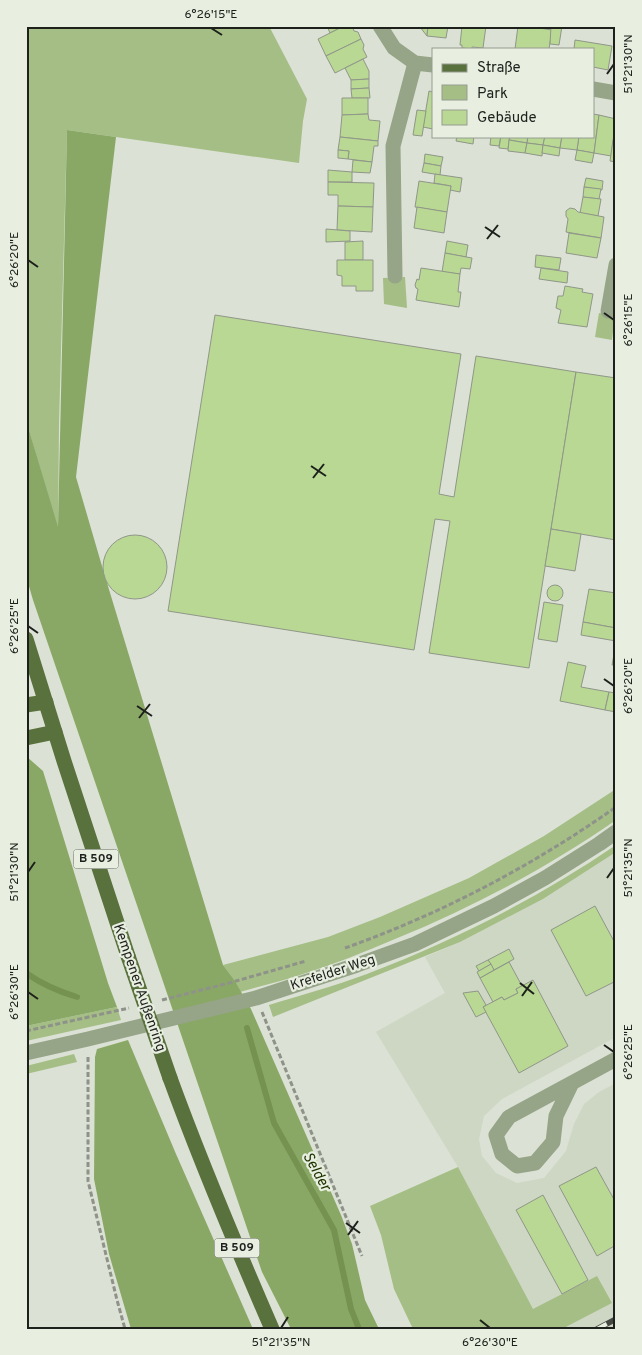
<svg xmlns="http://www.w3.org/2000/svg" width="642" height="1355" font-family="Overpass,sans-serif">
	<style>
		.built { fill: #cdd7c4 }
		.green { fill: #a4be85 }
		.forest { fill: #8aa865 }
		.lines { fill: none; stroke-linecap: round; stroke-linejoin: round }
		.stream { stroke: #759250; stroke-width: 6 }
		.building { fill: #b8d893; stroke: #909689 }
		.path { stroke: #8e9289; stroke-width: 3; stroke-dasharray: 5 2.5; stroke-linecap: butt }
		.minor { stroke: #96a487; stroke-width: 15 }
		.major { stroke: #59713c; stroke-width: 15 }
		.rail-casing { stroke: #454842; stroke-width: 5.5 }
		.rail { stroke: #e8efe1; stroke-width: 4; stroke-dasharray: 11; stroke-linecap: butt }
		.major-bridge { stroke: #59713c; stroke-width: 15 }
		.ticks { fill: none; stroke: #1d201b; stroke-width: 2 }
		.labels { text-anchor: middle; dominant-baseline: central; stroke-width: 4.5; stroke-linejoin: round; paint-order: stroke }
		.shield { fill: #e8efe1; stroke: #5a5e56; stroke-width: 1 }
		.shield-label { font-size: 12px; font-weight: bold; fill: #1d201b }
		.street-label { font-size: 14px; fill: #1d201b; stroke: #e8efe1 }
		.water-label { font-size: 15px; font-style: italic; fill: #1f3200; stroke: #e8efe1 }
		.neatline { fill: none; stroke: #1d201b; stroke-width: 2 }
		.ticks-label { font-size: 12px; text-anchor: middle; fill: #1d201b }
	</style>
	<rect width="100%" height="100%" fill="#dbe1d4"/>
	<path class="built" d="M616 852V1037L502 1099 484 1116 479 1139 482 1156 496 1173 517 1183 544 1178 566 1151 574 1124 584 1104 599 1092 616 1083V1329H562L612 1303 533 1310 458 1167 376 1032 445 993 425 957 460 942 543 899Z"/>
	<g class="green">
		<path d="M26 26H269L307 99 303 121 299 163 67 130 59 424 58 530 26 420Z"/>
		<path d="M405 277 407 308 384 304 383 278Z"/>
		<path d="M599 313 615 316 612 340 595 337Z"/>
		<path d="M616 789V820C547 868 473 907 395 939 365 952 334 964 303 974 282 981 261 986 240 992L233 978 223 965 328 937 380 917 469 878 544 836Z"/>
		<path d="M616 845V852L543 899 460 942 273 1017 269 1005C301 995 335 986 367 974 454 941 538 898 616 845Z"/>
		<path d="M26 970C44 983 58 989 79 995V1000C59 993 43 987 26 975Z"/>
		<path d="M117 1007 121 1020 26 1041V1026Z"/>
		<path d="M74 1054 77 1062 26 1074V1066Z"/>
		<path d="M458 1167 533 1309 597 1276 612 1303 562 1329H413L394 1289 381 1235 370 1206Z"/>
	</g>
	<g class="forest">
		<path d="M67 130 116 137 76 477 104 573 223 965 233 978 251 1009 341 1215 352 1244 365 1300 379 1329H291L262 1272 33 600 26 576V420L58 527Z"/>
		<path d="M26 756 43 771 108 983 117 1007 26 1026V975C43 987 59 993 78 1000L79 995 57 988 38 979 26 970Z"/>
		<path d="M128 1040 176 1154 253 1329H131L109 1254 94 1179 95 1057 97 1049Z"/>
	</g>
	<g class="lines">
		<g class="stream">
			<path d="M26 973C43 985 57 991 77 997"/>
			<path d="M247 1028 274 1123 334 1230 351 1309 359 1329"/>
		</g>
	</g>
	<g class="building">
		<path d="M327 26H344L330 33Z"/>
		<path d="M344 26H352L354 31 358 32 361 39 326 56 318 39Z"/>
		<path d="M421 26H428L427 36 420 27Z"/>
		<path d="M428 26H448L446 38 427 36Z"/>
		<path d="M462 26H486L483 48 472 47V49L462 48V45H460Z"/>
		<path d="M518 26H527L552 30 549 49H515Z"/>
		<path d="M551 26H562L559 45 550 44Z"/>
		<path d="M361 39 364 45 363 49 367 57 335 73 326 56Z"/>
		<path d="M575 40 612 46 608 70 593 67V49H574Z"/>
		<path d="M363 59 369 71V79L351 80 345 68Z"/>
		<path d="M369 79V88L351 89V80Z"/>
		<path d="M369 88 370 98H352L351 89Z"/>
		<path d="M429 91 433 92V129L423 127Z"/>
		<path d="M342 98H368V114L342 115Z"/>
		<path d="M417 110 426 111 422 136 413 135Z"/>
		<path d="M368 114 369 120 380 121 378 141 340 137 342 115Z"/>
		<path d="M593 114 599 115 594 153 577 150 579 136H593Z"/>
		<path d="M599 115 616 119 611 156 594 153Z"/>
		<path d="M457 136H474L473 144 456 141Z"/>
		<path d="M491 136H501L499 146 490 145Z"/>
		<path d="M501 136H510L508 149 499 148Z"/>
		<path d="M510 136H528L527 143 509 140Z"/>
		<path d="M528 136H545L543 145 527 143Z"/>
		<path d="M545 136H562L560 148 543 145Z"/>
		<path d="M562 136H579L577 150 560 148Z"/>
		<path d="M340 137 378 141V146H374L372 162 348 159 349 151 338 150Z"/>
		<path d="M509 140 527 143 525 153 508 151Z"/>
		<path d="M613 140H616V162L610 161Z"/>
		<path d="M527 143 543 145 542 156 525 153Z"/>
		<path d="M543 145 560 148 559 156 542 153Z"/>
		<path d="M338 150 349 151 348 159 338 158Z"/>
		<path d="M577 150 594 153 592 163 575 160Z"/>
		<path d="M425 154 443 157 441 166 424 163Z"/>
		<path d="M353 160 372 162 370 173 352 172Z"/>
		<path d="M424 163 441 166 440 175 422 172Z"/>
		<path d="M328 170 352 172V182H328Z"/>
		<path d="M435 174 462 178 460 192 450 190 451 186 434 183Z"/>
		<path d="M586 178 603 181 602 190 584 187Z"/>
		<path d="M419 181 451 186 447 212 415 207Z"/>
		<path d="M328 182 374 183 373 207 338 206V195H328Z"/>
		<path d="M584 187 601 189 599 199 583 197Z"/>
		<path d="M583 197 601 199 598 216 580 213Z"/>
		<path d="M338 206 373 207 372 232 337 230Z"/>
		<path d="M417 207 447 212 444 233 414 228Z"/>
		<path d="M570 208 575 209 578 212 604 217 601 238 566 232 568 219 566 216V211Z"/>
		<path d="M326 229 350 231V241L326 242Z"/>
		<path d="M569 233 601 238 597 258 566 253Z"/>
		<path d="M363 241V260H345V242Z"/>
		<path d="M447 241 468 245 466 257 445 253Z"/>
		<path d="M445 253 472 258 470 269 461 268 460 274 442 272Z"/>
		<path d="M536 255 561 258 559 270 535 267Z"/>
		<path d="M337 260H373V291H356V286H342V276L337 275Z"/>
		<path d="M421 268 460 274 458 292H461L459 307 416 300 418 289 416 288 415 285 417 279 419 280Z"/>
		<path d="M541 268 568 272 567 283 539 279Z"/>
		<path d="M565 286 583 289 582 292 593 294 587 327 558 323 561 310 556 308 558 296H563Z"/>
		<path d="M215 315 461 354 439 494 454 497 476 356 576 372 529 668 429 653 450 521 435 519 414 650 168 611Z"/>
		<path d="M576 372 616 378V540L551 529Z"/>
		<path d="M551 529 581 534 575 571 545 566Z"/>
		<circle cx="135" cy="567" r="32"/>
		<circle cx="555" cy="593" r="8"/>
		<path d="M589 589 616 593V628L583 622Z"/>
		<path d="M544 602 563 605 557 642 538 639Z"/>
		<path d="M583 622 616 628V641L581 635Z"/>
		<path d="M616 644V665H612Z"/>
		<path d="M568 662 586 666 581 687 609 692 605 710 560 701Z"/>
		<path d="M609 692 616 693V712L605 710Z"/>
		<path d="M595 906 616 945V981L586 996 551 930Z"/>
		<path d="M509 949 514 959 494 970 488 960Z"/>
		<path d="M488 960 491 964 479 971 476 966Z"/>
		<path d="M509 962 522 986 516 989 518 993 504 1000 502 997 493 1002 480 978Z"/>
		<path d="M491 964 494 970 480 978 477 972Z"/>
		<path d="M533 980 568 1046 519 1073 483 1007 502 997 504 1000 518 993 516 989Z"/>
		<path d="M478 991 486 1005 483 1007 486 1012 476 1017 463 993Z"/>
		<path d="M596 1167 616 1203V1245L597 1256 559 1186Z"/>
		<path d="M543 1195 588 1280 562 1294 516 1210Z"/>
	</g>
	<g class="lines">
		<g class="path">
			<path d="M345 948C441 914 532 866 616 807"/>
			<path d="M162 1000 229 983 306 961"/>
			<path d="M262 1012 362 1256"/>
			<path d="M26 1031 129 1008"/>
			<path d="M88 1057V1181L117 1300 125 1329"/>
		</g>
		<g class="minor">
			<path d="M380 26 394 48 415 63 433 65"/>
			<path d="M593 89 616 93"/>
			<path d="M395 276 393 146 415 63"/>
			<path d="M608 311 616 265"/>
			<path d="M26 1053 88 1039 256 998 357 965 415 944 494 906 545 878 599 844 616 832"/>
			<path d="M572 1083 556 1116 553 1142 535 1163 517 1166 502 1154 496 1135 509 1117 616 1059"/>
		</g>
		<g class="major">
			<path d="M26 639 64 761 128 956"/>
			<path d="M26 705 46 702"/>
			<path d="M26 738 55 732"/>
			<path d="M170 1078C201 1163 236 1246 272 1329"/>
		</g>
		<g class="rail-casing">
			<path id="rail" d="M597 1329 616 1319"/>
		</g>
		<use href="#rail" class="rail"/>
		<path class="major-bridge" d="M128 956 170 1078"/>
	</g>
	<path class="ticks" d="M211 28 222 35M607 74 614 64M485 227 500 237M487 239 498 225M28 260 38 267M604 313 614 320M311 466 326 476M313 478 324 464M28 626 38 633M604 679 614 686M137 706 152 716M139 718 150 704M28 872 35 862M607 878 614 868M520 983 534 994M28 992 38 999M522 996 532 982M604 1045 614 1052M346 1223 360 1233M348 1235 358 1221M480 1320 490 1328M281 1328 288 1317"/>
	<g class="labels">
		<g class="shield">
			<rect x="73.5" y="849.5" width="45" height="19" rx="4"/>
			<rect x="214.5" y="1238.5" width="45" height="19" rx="4"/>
		</g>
		<g class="shield-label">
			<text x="96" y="859">B 509</text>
			<text x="237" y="1248">B 509</text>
		</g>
		<g class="street-label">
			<text transform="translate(333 973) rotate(-18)">Krefelder Weg</text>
			<text transform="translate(139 988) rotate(71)">Kempener Außenring</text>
		</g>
		<g class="water-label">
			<text transform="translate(316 1172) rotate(61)">Selder</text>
		</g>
	</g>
	<rect width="642" height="1355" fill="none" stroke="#e8efe1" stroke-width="55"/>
	<rect x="432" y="48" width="162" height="90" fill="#e8efe1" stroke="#979c92"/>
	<rect x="442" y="64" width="25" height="8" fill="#59713c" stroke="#979c92"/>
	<text x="477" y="72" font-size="15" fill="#1d201b">Straße</text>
	<rect x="442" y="85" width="25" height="15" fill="#a4be85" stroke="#979c92"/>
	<text x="477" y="98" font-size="15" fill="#1d201b">Park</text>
	<rect x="442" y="110" width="25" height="15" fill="#b8d893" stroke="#979c92"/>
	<text x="477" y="122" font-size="15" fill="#1d201b">Gebäude</text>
	<rect x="28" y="28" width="586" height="1300" class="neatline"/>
	<g class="ticks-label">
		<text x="211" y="18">6°26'15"E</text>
		<text transform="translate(628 64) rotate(-90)" y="4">51°21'30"N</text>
		<text transform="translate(14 260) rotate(-90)" y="4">6°26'20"E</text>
		<text transform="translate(628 320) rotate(-90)" y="4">6°26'15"E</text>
		<text transform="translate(14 626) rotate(-90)" y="4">6°26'25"E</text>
		<text transform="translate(628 686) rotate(-90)" y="4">6°26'20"E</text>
		<text transform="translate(628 868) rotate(-90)" y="4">51°21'35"N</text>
		<text transform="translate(14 872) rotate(-90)" y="4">51°21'30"N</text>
		<text transform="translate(14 992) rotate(-90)" y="4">6°26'30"E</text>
		<text transform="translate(628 1052) rotate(-90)" y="4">6°26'25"E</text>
		<text x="281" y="1346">51°21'35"N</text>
		<text x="490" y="1346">6°26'30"E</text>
	</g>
</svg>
